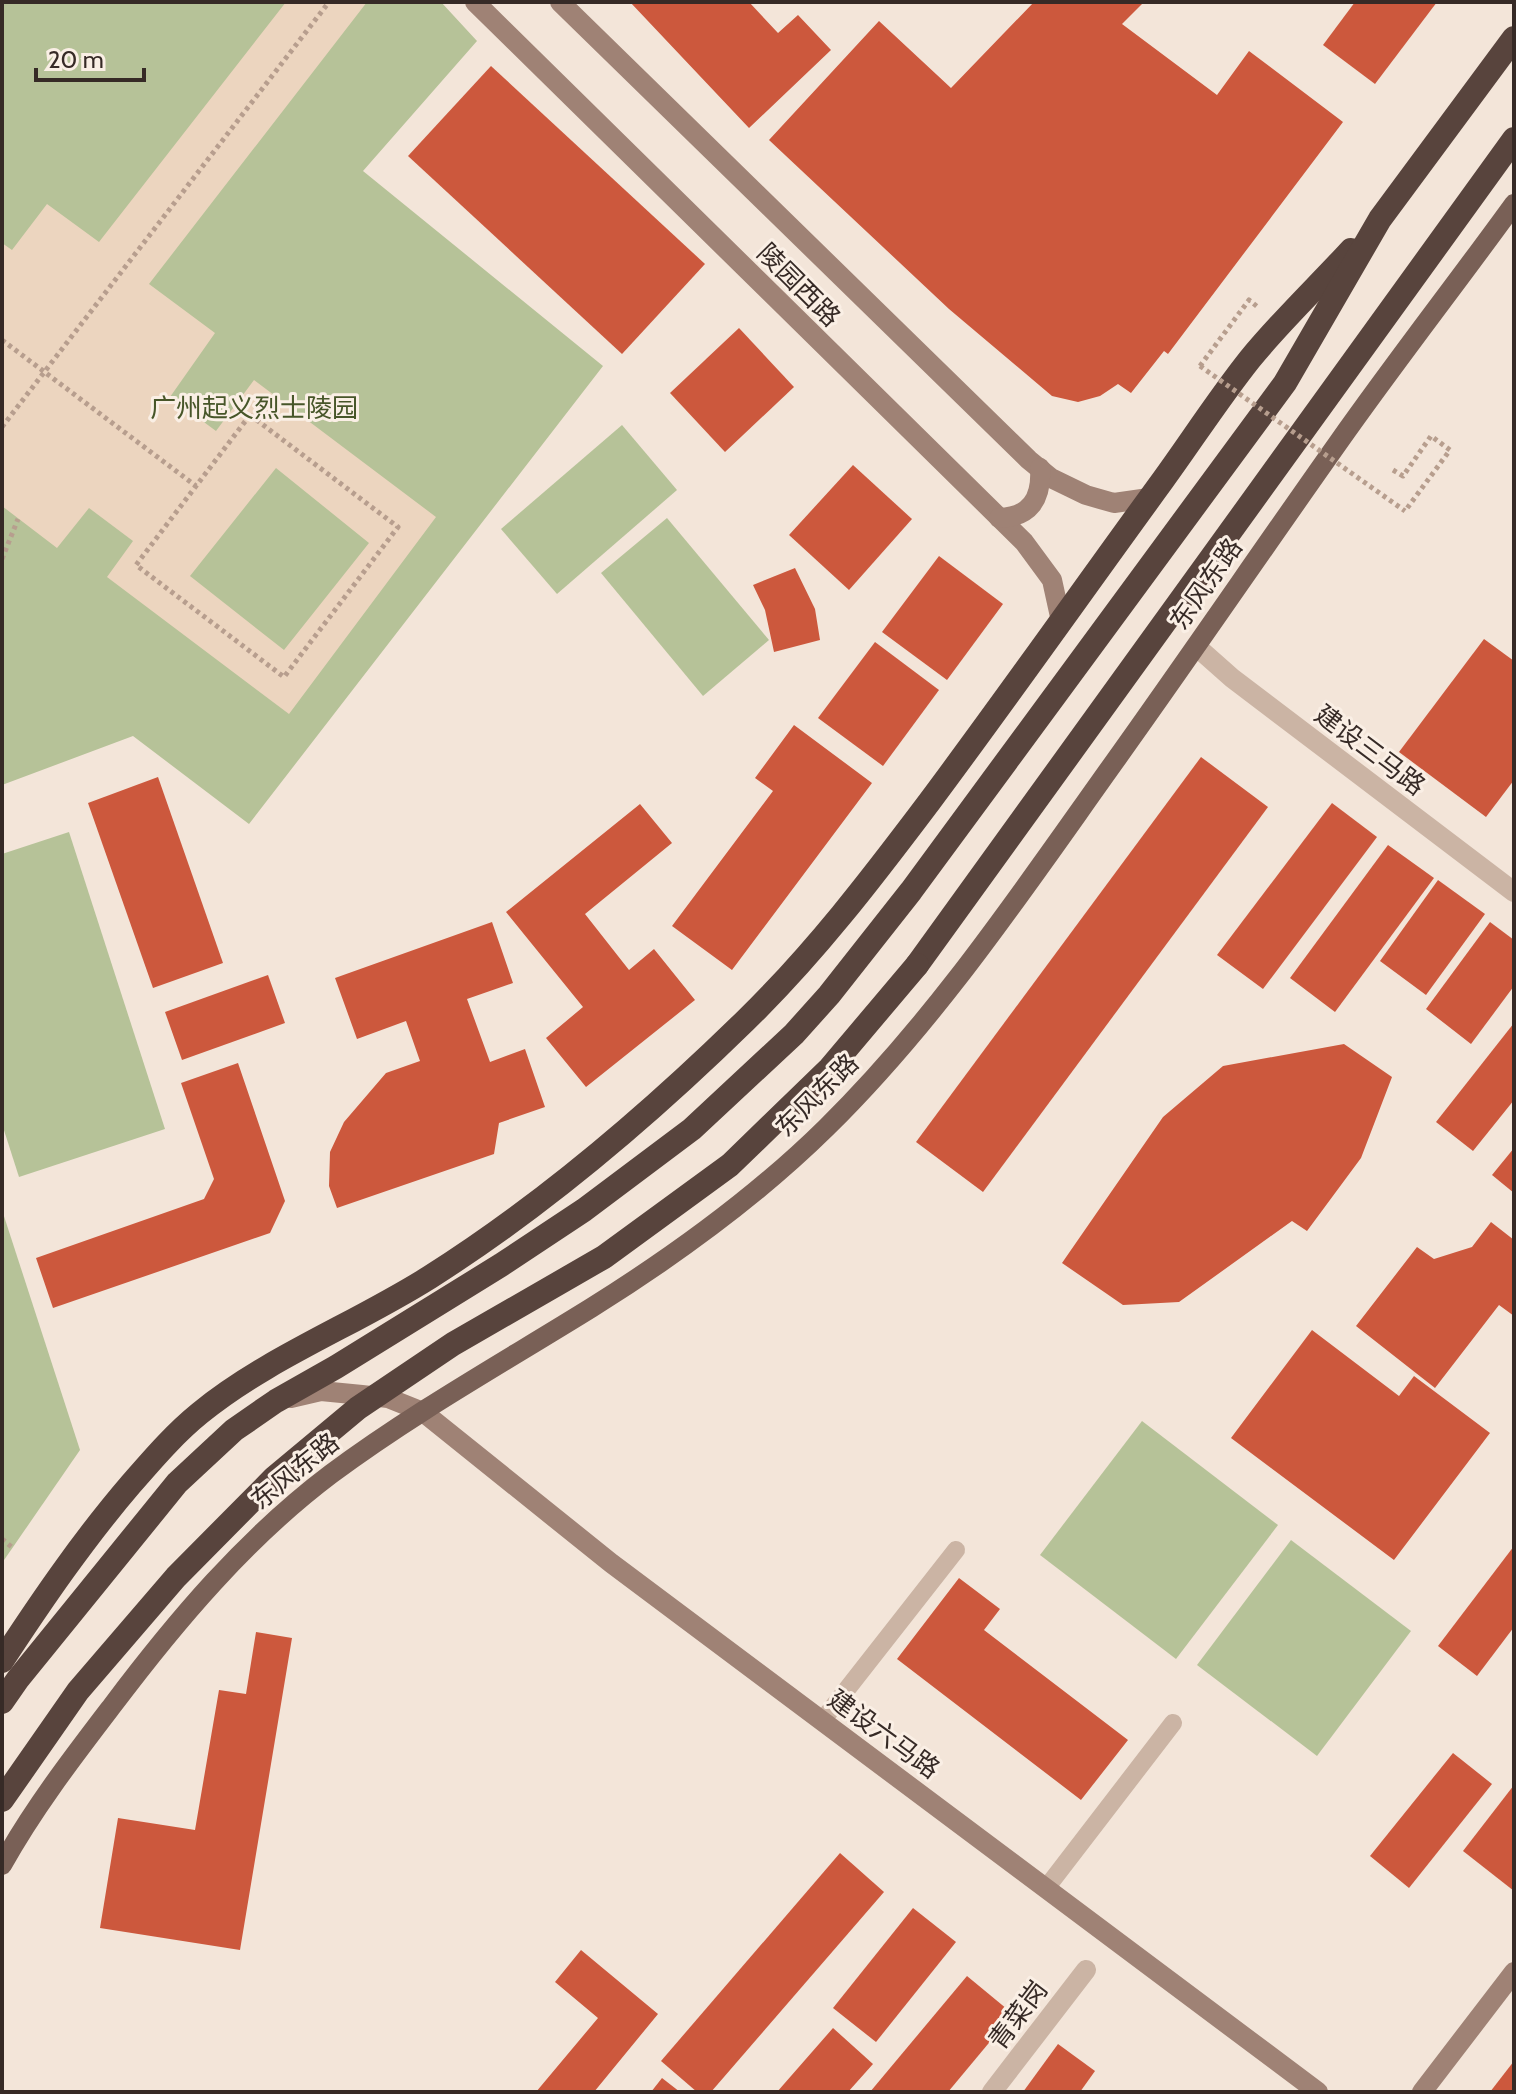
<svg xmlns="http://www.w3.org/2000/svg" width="1516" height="2094" font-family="Cabin,'Noto Sans SC',sans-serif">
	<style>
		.green { fill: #b6c298 }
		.plaza { fill: #ecd5bf; fill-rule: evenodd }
		.building { fill: #cc583d }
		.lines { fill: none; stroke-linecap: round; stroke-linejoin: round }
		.path { stroke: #b79e8e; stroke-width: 5; stroke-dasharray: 4 4; stroke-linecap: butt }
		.lane { stroke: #cbb4a4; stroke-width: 18 }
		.street { stroke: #cbb4a4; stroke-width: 20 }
		.secondary { stroke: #9f8275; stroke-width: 20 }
		.primary { stroke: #796056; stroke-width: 20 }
		.highway { stroke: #58443d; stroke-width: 24 }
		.path-bridge { stroke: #b79e8e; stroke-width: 5; stroke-dasharray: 4 4; stroke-linecap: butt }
		.highway-bridge { stroke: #58443d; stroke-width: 24 }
		.labels { text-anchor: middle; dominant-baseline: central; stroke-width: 6; stroke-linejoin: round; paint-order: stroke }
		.street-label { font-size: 26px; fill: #362a26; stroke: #faefe5 }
		.park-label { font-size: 26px; fill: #475629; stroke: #faefe5 }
	</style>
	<rect width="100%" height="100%" fill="#f3e5d9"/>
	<g class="green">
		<path d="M2 2H441L477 41 363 171 603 366 249 824 133 736 2 785Z"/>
		<path d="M622 425 677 490 557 594 501 529Z"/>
		<path d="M667 518 769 640 703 696 601 573Z"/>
		<path d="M69 832 165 1129 19 1177 2 1124V854Z"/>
		<path d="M2 1210 80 1450 2 1563Z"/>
		<path d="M1142 1421 1278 1525 1176 1659 1040 1555Z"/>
		<path d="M1291 1540 1411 1631 1317 1756 1197 1665Z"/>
	</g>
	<path class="plaza" d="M286 2H367L149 284 215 333 170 397 216 431 254 380 436 517 289 714 107 577 133 541 89 508 57 548 2 506V243L12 250 47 204 99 242ZM276 468 369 543 284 650 190 576Z"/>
	<g class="building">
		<path d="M630 2H749L778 33 798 15 831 50 749 128Z"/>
		<path d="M1034 2H1144L1122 24 1217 95 1249 51 1343 122 1168 354 1164 351 1131 393 1118 384 1100 396 1078 402 1052 396 949 309 769 140 879 21 951 88Z"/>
		<path d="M1355 2H1437L1375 84 1323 45Z"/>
		<path d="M491 66 705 264 622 354 408 156Z"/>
		<path d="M739 328 794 387 725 452 670 393Z"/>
		<path d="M853 465 912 519 849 590 789 535Z"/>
		<path d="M939 556 1003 604 947 680 882 632Z"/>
		<path d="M795 568 815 609 820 640 774 652 765 610 753 585Z"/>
		<path d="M1484 639 1514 661V780L1486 817 1399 752Z"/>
		<path d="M875 642 939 690 883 766 818 718Z"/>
		<path d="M794 725 872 783 732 970 672 926 773 791 755 778Z"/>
		<path d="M1201 757 1268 807 983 1192 916 1142Z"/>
		<path d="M158 777 223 963 153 988 88 803Z"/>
		<path d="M1332 803 1377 837 1263 989 1217 955Z"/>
		<path d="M640 804 672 843 585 914 629 970 654 949 695 1000 586 1087 546 1038 583 1007 506 912Z"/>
		<path d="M1388 845 1434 878 1335 1012 1290 978Z"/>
		<path d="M1438 880 1485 914 1426 995 1380 961Z"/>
		<path d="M492 922 513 983 467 999 490 1062 525 1049 545 1107 499 1123 494 1154 337 1208 329 1186 330 1152 344 1122 386 1073 420 1061 406 1021 357 1039 335 978Z"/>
		<path d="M1490 922 1514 940V986L1471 1044 1426 1009Z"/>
		<path d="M268 975 285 1023 182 1060 165 1012Z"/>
		<path d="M1514 1023V1100L1473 1151 1436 1122Z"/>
		<path d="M1344 1044 1392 1077 1361 1158 1307 1231 1292 1221 1179 1302 1123 1305 1062 1263 1163 1117 1223 1066Z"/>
		<path d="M238 1063 285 1201 270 1233 53 1308 36 1258 204 1199 214 1179 181 1083Z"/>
		<path d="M1514 1148V1193L1492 1175Z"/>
		<path d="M1491 1222 1514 1240V1316L1499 1305 1435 1388 1356 1326 1417 1247 1434 1259 1472 1247Z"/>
		<path d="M1312 1330 1399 1396 1414 1376 1490 1433 1394 1560 1231 1438Z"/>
		<path d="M1514 1546V1627L1477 1676 1438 1646Z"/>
		<path d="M959 1578 1000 1609 984 1630 1128 1740 1081 1800 897 1659Z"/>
		<path d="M256 1632 292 1638 240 1950 100 1928 118 1818 195 1830 219 1690 246 1694Z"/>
		<path d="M1453 1753 1492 1784 1409 1888 1370 1856Z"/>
		<path d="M1514 1785V1891L1463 1851Z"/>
		<path d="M840 1853 884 1892 711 2092H697L661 2061Z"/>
		<path d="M913 1908 956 1942 876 2042 833 2008Z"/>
		<path d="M581 1950 658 2014 594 2092H536L598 2018 555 1982Z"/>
		<path d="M967 1976 1013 2014 948 2092H870Z"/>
		<path d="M833 2028 873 2064 848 2092H777Z"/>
		<path d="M1058 2044 1095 2071 1080 2092H1023Z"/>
		<path d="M1514 2061V2092H1490Z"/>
		<path d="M662 2078 680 2092H651Z"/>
	</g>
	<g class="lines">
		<g class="path">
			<path d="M2 340 196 486"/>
			<path d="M1200 366 1249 300 1259 308"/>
			<path d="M250 415 398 527 284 677 136 565Z"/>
			<path d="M2 427 329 2"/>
			<path d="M1393 470 1403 476 1431 436 1450 450 1405 511"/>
			<path d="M2 559 18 519"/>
			<path d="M2 1539 13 1548"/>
		</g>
		<g class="lane">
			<path d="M822 1721 956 1550"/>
			<path d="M1047 1887 1173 1723"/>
		</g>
		<g class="street">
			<path d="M1197 647 1232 678 1514 892"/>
			<path d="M992 2092 1086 1970"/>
		</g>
		<g class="secondary">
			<path d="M475 2 1024 542 1052 580 1061 621"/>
			<path d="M560 2 1029 460 1051 478 1086 495 1114 503 1149 498"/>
			<path d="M999 518C1030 517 1042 499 1040 468"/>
			<path d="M291 1398 321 1391 362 1395 388 1398 423 1412 611 1563 1318 2092"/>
			<path d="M1422 2092 1514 1972"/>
		</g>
		<path class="primary" d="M2 1865C33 1809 73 1757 112 1706 176 1621 246 1538 331 1474 413 1413 504 1362 591 1308 671 1258 758 1195 826 1128 937 1019 1025 887 1115 761 1190 656 1263 549 1338 443 1395 362 1456 284 1514 204"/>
		<g class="highway">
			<path d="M917 965 1514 139"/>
			<path d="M2 1661C42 1600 83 1540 131 1484 152 1460 174 1434 200 1413 269 1357 354 1325 430 1277 542 1206 650 1114 745 1021 814 954 872 878 930 801 1009 695 1085 587 1163 480 1192 440 1219 398 1250 359 1281 321 1318 286 1351 250"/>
			<path d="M2 1702 18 1679 177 1483 234 1430 276 1401 336 1367 501 1265 584 1210 692 1129 794 1034 829 995 911 891 1285 383 1380 219 1514 38"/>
		</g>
		<path class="path-bridge" d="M1200 366 1405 511"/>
		<path class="highway-bridge" d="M2 1800 78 1691 176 1577 274 1478 358 1408 453 1344 604 1257 730 1165 830 1068 917 965"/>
	</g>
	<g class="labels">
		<g class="street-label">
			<text transform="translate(799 285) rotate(45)">陵园西路</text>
			<text transform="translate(1206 584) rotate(-55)">东风东路</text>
			<text transform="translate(1370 750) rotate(37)">建设三马路</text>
			<text transform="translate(817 1095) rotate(-45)">东风东路</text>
			<text transform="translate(295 1471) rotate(-39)">东风东路</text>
			<text transform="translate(884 1734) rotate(36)">建设六马路</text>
			<text transform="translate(1018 2015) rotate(-53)">青菜岗</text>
		</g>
		<g class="park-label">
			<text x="254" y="408">广州起义烈士陵园</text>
		</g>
	</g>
	<rect width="1516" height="2094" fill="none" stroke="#362a26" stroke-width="8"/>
	<path d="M36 68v12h108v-12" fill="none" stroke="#362a26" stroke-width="4"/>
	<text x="48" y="68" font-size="24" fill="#362a26" stroke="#faefe5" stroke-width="6" paint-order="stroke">20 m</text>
</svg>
